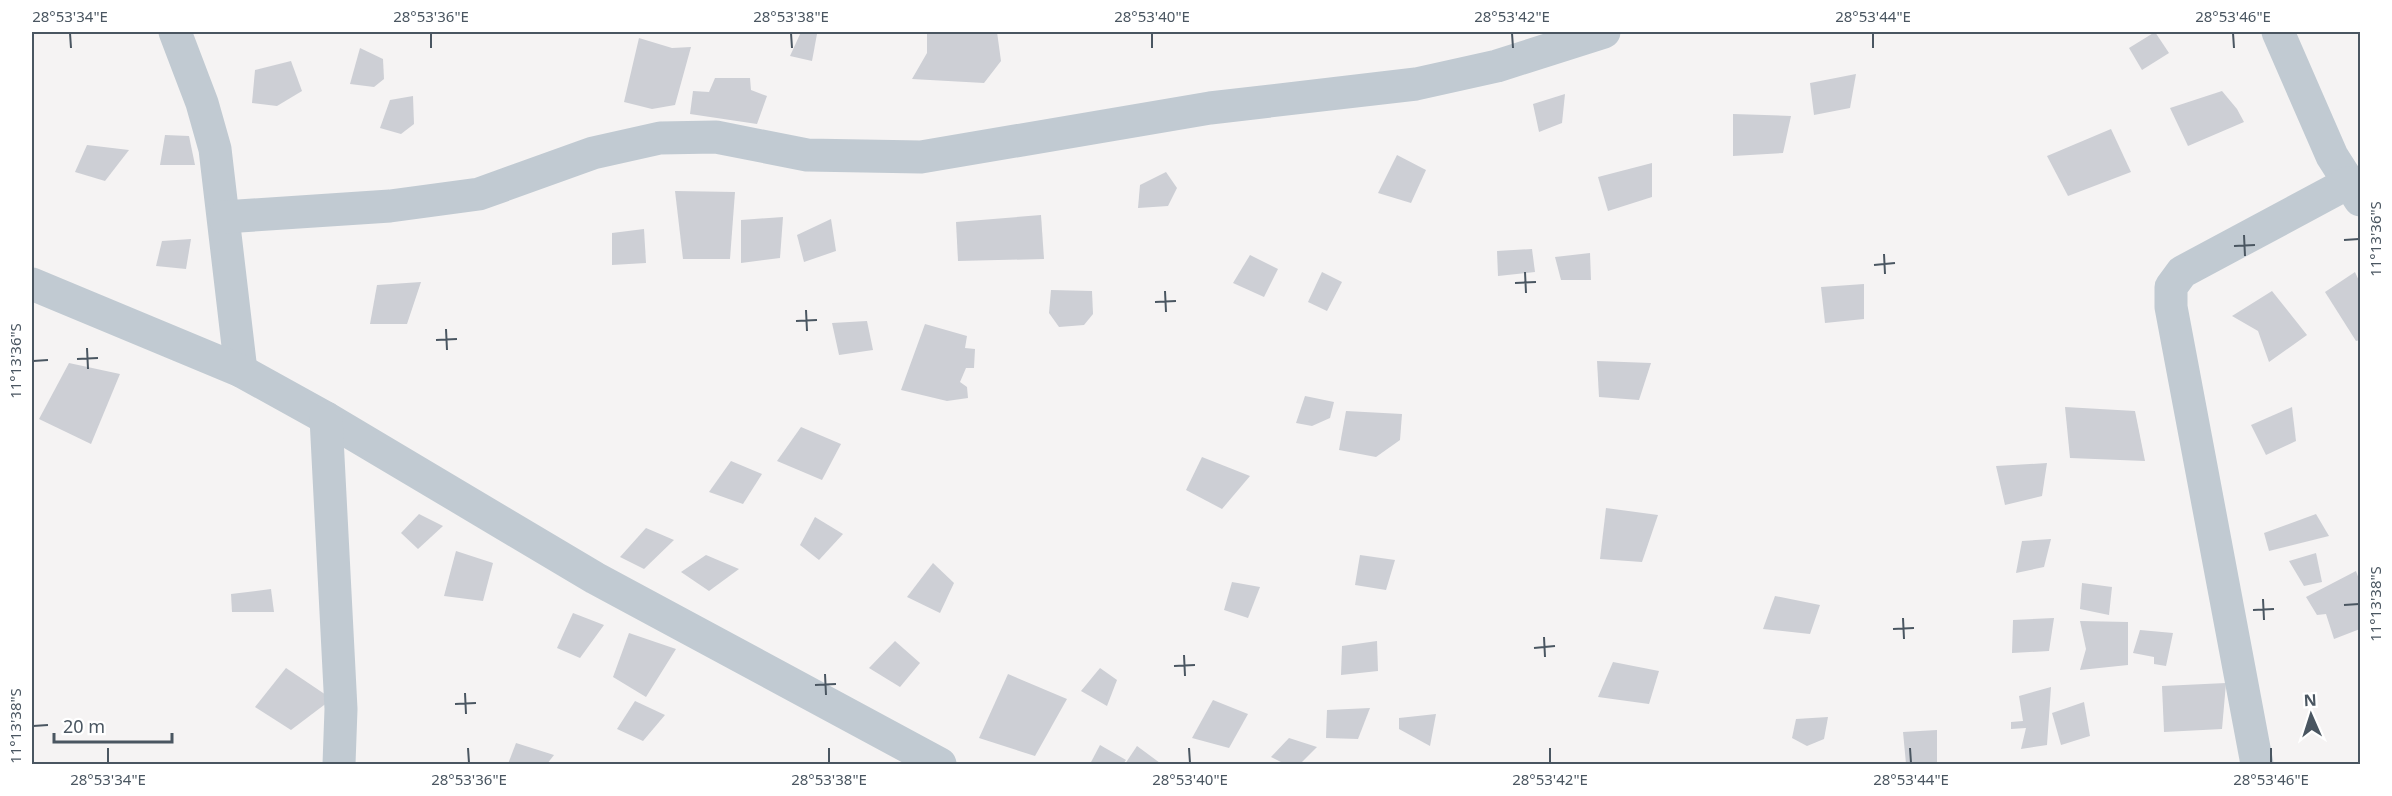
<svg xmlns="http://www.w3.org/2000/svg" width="2392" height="796" font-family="'Noto Sans',sans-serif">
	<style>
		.building { fill: #cdcfd5 }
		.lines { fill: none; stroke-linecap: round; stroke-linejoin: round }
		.minor { stroke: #c1cad2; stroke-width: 33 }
		.ticks { fill: none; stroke: #4a5661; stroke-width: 2 }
		.neatline { fill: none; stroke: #4a5661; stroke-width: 2 }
		.ticks-label { font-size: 15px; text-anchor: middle; fill: #4a5661 }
	</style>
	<rect width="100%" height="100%" fill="#f5f3f3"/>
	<g class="building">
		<path d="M801 32 817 34 812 61 790 56Z"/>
		<path d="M927 32H997L1001 61 984 83 912 79 927 53Z"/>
		<path d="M2155 32 2169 53 2142 70 2129 48Z"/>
		<path d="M639 38 672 48 691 47 675 105 652 109 624 102Z"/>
		<path d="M360 48 383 59 384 79 374 87 350 84Z"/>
		<path d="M291 61 302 91 277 106 252 103 255 70Z"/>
		<path d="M1856 74 1850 108 1814 115 1810 83Z"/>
		<path d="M715 78H750L751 90 767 96 757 124 690 114 693 91 709 92Z"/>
		<path d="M2222 91 2237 109 2244 122 2188 146 2170 108Z"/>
		<path d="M1565 94 1562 123 1539 132 1533 104Z"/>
		<path d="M413 96 414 124 401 134 380 128 390 100Z"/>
		<path d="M1733 114 1791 116 1783 153 1733 156Z"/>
		<path d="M2111 129 2131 172 2068 196 2047 156Z"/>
		<path d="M165 135 189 136 195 165H160Z"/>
		<path d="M87 145 129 150 105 181 75 172Z"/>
		<path d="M1397 155 1426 170 1411 203 1378 193Z"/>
		<path d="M1652 163V197L1608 211 1598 177Z"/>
		<path d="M1166 172 1177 188 1168 206 1138 208 1140 185Z"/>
		<path d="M675 191 735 192 730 259H683Z"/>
		<path d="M1041 215 1044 259 958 261 956 222Z"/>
		<path d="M783 217 780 258 741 263V220Z"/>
		<path d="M831 219 836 251 804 262 797 235Z"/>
		<path d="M644 229 646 263 612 265V233Z"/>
		<path d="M191 239 186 269 156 266 162 241Z"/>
		<path d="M1532 249 1535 272 1498 276 1497 251Z"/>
		<path d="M1590 253 1591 280H1561L1555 257Z"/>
		<path d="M1250 255 1278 269 1264 297 1233 283Z"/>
		<path d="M1322 272 1342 282 1327 311 1308 302Z"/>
		<path d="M2355 272 2360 283V340L2356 341 2325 292Z"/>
		<path d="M421 282 407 324H370L377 285Z"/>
		<path d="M1864 284V319L1825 323 1821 287Z"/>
		<path d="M1051 290 1092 291 1093 314 1084 325 1059 327 1049 313Z"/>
		<path d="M2272 291 2307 335 2269 362 2258 331 2232 316Z"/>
		<path d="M867 321 873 350 839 355 832 323Z"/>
		<path d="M925 324 967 336 965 348 975 349 974 368H966L960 382 967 387 968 398 947 401 901 390Z"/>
		<path d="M1597 361 1651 363 1639 400 1599 397Z"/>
		<path d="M69 363 120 374 91 444 39 419Z"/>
		<path d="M1305 396 1334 402 1330 418 1312 426 1296 423Z"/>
		<path d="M2065 407 2135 411 2145 461 2070 458Z"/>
		<path d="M2292 407 2296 441 2266 455 2251 425Z"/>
		<path d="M1346 411 1402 414 1400 440 1376 457 1339 450Z"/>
		<path d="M801 427 841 444 822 480 777 461Z"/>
		<path d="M1202 457 1250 476 1222 509 1186 490Z"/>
		<path d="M731 461 762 474 743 504 709 492Z"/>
		<path d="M2047 463 2042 496 2005 505 1996 466Z"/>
		<path d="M1606 508 1658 515 1642 562 1600 559Z"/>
		<path d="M419 514 443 526 418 549 401 533Z"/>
		<path d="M2316 514 2329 536 2269 551 2264 533Z"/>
		<path d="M815 517 843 534 819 560 800 545Z"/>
		<path d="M646 528 674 540 644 569 620 557Z"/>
		<path d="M2051 539 2044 567 2016 573 2022 541Z"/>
		<path d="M456 551 493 563 483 601 444 596Z"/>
		<path d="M2316 553 2322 582 2304 586 2289 561Z"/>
		<path d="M706 555 739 569 709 591 681 572Z"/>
		<path d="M1360 555 1395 560 1386 590 1355 585Z"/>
		<path d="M933 563 954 583 940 613 907 597Z"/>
		<path d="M2356 571 2360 582V629L2334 639 2326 614 2317 615 2306 597Z"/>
		<path d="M1232 582 1260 587 1248 618 1224 610Z"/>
		<path d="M2082 583 2112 587 2109 615 2080 609Z"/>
		<path d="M271 589 274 612H232L231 594Z"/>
		<path d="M1775 596 1820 605 1810 634 1763 629Z"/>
		<path d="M573 613 604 625 580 658 557 648Z"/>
		<path d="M2054 618 2049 651 2012 653 2013 620Z"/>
		<path d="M2080 621 2128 622V665L2080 670 2086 649Z"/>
		<path d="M2140 630 2173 633 2166 666 2154 664V657L2133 653Z"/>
		<path d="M629 633 676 649 646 697 613 677Z"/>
		<path d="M895 641 920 663 900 687 869 668Z"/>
		<path d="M1377 641 1378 671 1341 675 1342 646Z"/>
		<path d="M1613 662 1659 671 1649 704 1598 697Z"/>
		<path d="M286 668 332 699 291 730 255 707Z"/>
		<path d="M1100 668 1117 680 1107 706 1081 691Z"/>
		<path d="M1008 674 1067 699 1035 756 979 738Z"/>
		<path d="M2226 683 2222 729 2164 732 2162 686Z"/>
		<path d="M2051 687 2047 745 2021 749 2026 728 2011 729V722L2023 721 2019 696Z"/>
		<path d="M1213 700 1248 714 1229 748 1192 738Z"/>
		<path d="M635 701 665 715 643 741 617 729Z"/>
		<path d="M2084 702 2090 736 2061 745 2052 713Z"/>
		<path d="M1370 708 1358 739 1326 738 1327 710Z"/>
		<path d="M1436 714 1430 746 1399 729V718Z"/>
		<path d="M1828 717 1824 739 1807 746 1792 738 1796 719Z"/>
		<path d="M1937 730V764H1906L1903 732Z"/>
		<path d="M1289 738 1317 747 1300 764H1285L1271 757Z"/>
		<path d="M516 743 554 755 547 764H508Z"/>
		<path d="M1100 745 1126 760 1123 764H1090Z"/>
		<path d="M1137 746 1160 763 1159 764H1125Z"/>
	</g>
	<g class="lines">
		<g class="minor">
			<path d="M175 32 202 103 215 149 241 371"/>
			<path d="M2278 32 2332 156 2360 200"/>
			<path d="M224 217 390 206 479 194 593 153 660 138 716 137 807 155 921 157 1210 108 1416 84 1497 66 1604 32"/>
			<path d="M32 284 241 371 326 418 595 578 940 764"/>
			<path d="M326 418 341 709 339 764"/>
			<path d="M2257 764 2171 307V287L2182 272 2348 183"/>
		</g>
	</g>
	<path class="ticks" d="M70 33 71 48M431 33V48M791 33 792 48M1152 33V48M1512 33 1513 48M1873 33V48M2233 33 2234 48M2244 235 2245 256M2344 240 2359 239M2234 246 2255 245M1884 254 1885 274M1874 265 1895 263M1525 272 1526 293M1515 283 1536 282M1165 291 1166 312M1155 302 1176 301M806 310 807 331M796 321 817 320M446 329 447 350M436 340 457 339M87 348 88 369M77 359 98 358M33 361 48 360M2263 599 2264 620M2344 605 2359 604M2253 610 2274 609M1903 618 1904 639M1893 629 1914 628M1544 637 1545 657M1534 648 1555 646M1184 655 1185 676M1174 666 1195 665M825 674 826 695M815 685 836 684M465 693 466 714M455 704 476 703M33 726 48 725M108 748V763M468 748 469 763M829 748V763M1189 748 1190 763M1550 748V763M1910 748 1911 763M2271 748V763"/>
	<rect width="2392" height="796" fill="none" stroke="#ffffff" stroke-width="66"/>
	<g transform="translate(2311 715) rotate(357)" stroke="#ffffff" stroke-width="4.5" paint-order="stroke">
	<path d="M0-4.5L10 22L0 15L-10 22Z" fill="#4a5661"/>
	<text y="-9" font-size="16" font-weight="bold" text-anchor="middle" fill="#4a5661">N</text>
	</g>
	<path d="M54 733v9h118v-9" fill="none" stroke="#4a5661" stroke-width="3"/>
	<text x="63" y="733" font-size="18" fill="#4a5661" stroke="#ffffff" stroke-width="4.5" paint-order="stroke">20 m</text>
	<rect x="33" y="33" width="2326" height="730" class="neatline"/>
	<g class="ticks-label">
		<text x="70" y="22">28°53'34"E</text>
		<text x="431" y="22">28°53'36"E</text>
		<text x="791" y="22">28°53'38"E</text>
		<text x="1152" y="22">28°53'40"E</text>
		<text x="1512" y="22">28°53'42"E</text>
		<text x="1873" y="22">28°53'44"E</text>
		<text x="2233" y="22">28°53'46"E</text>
		<text transform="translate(2376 239) rotate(-90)" y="5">11°13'36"S</text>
		<text transform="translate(16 361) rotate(-90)" y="5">11°13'36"S</text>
		<text transform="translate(2376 604) rotate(-90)" y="5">11°13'38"S</text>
		<text transform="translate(16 726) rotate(-90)" y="5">11°13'38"S</text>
		<text x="108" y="785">28°53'34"E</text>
		<text x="469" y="785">28°53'36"E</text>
		<text x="829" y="785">28°53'38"E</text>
		<text x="1190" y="785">28°53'40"E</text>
		<text x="1550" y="785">28°53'42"E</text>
		<text x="1911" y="785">28°53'44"E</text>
		<text x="2271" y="785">28°53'46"E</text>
	</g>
</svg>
